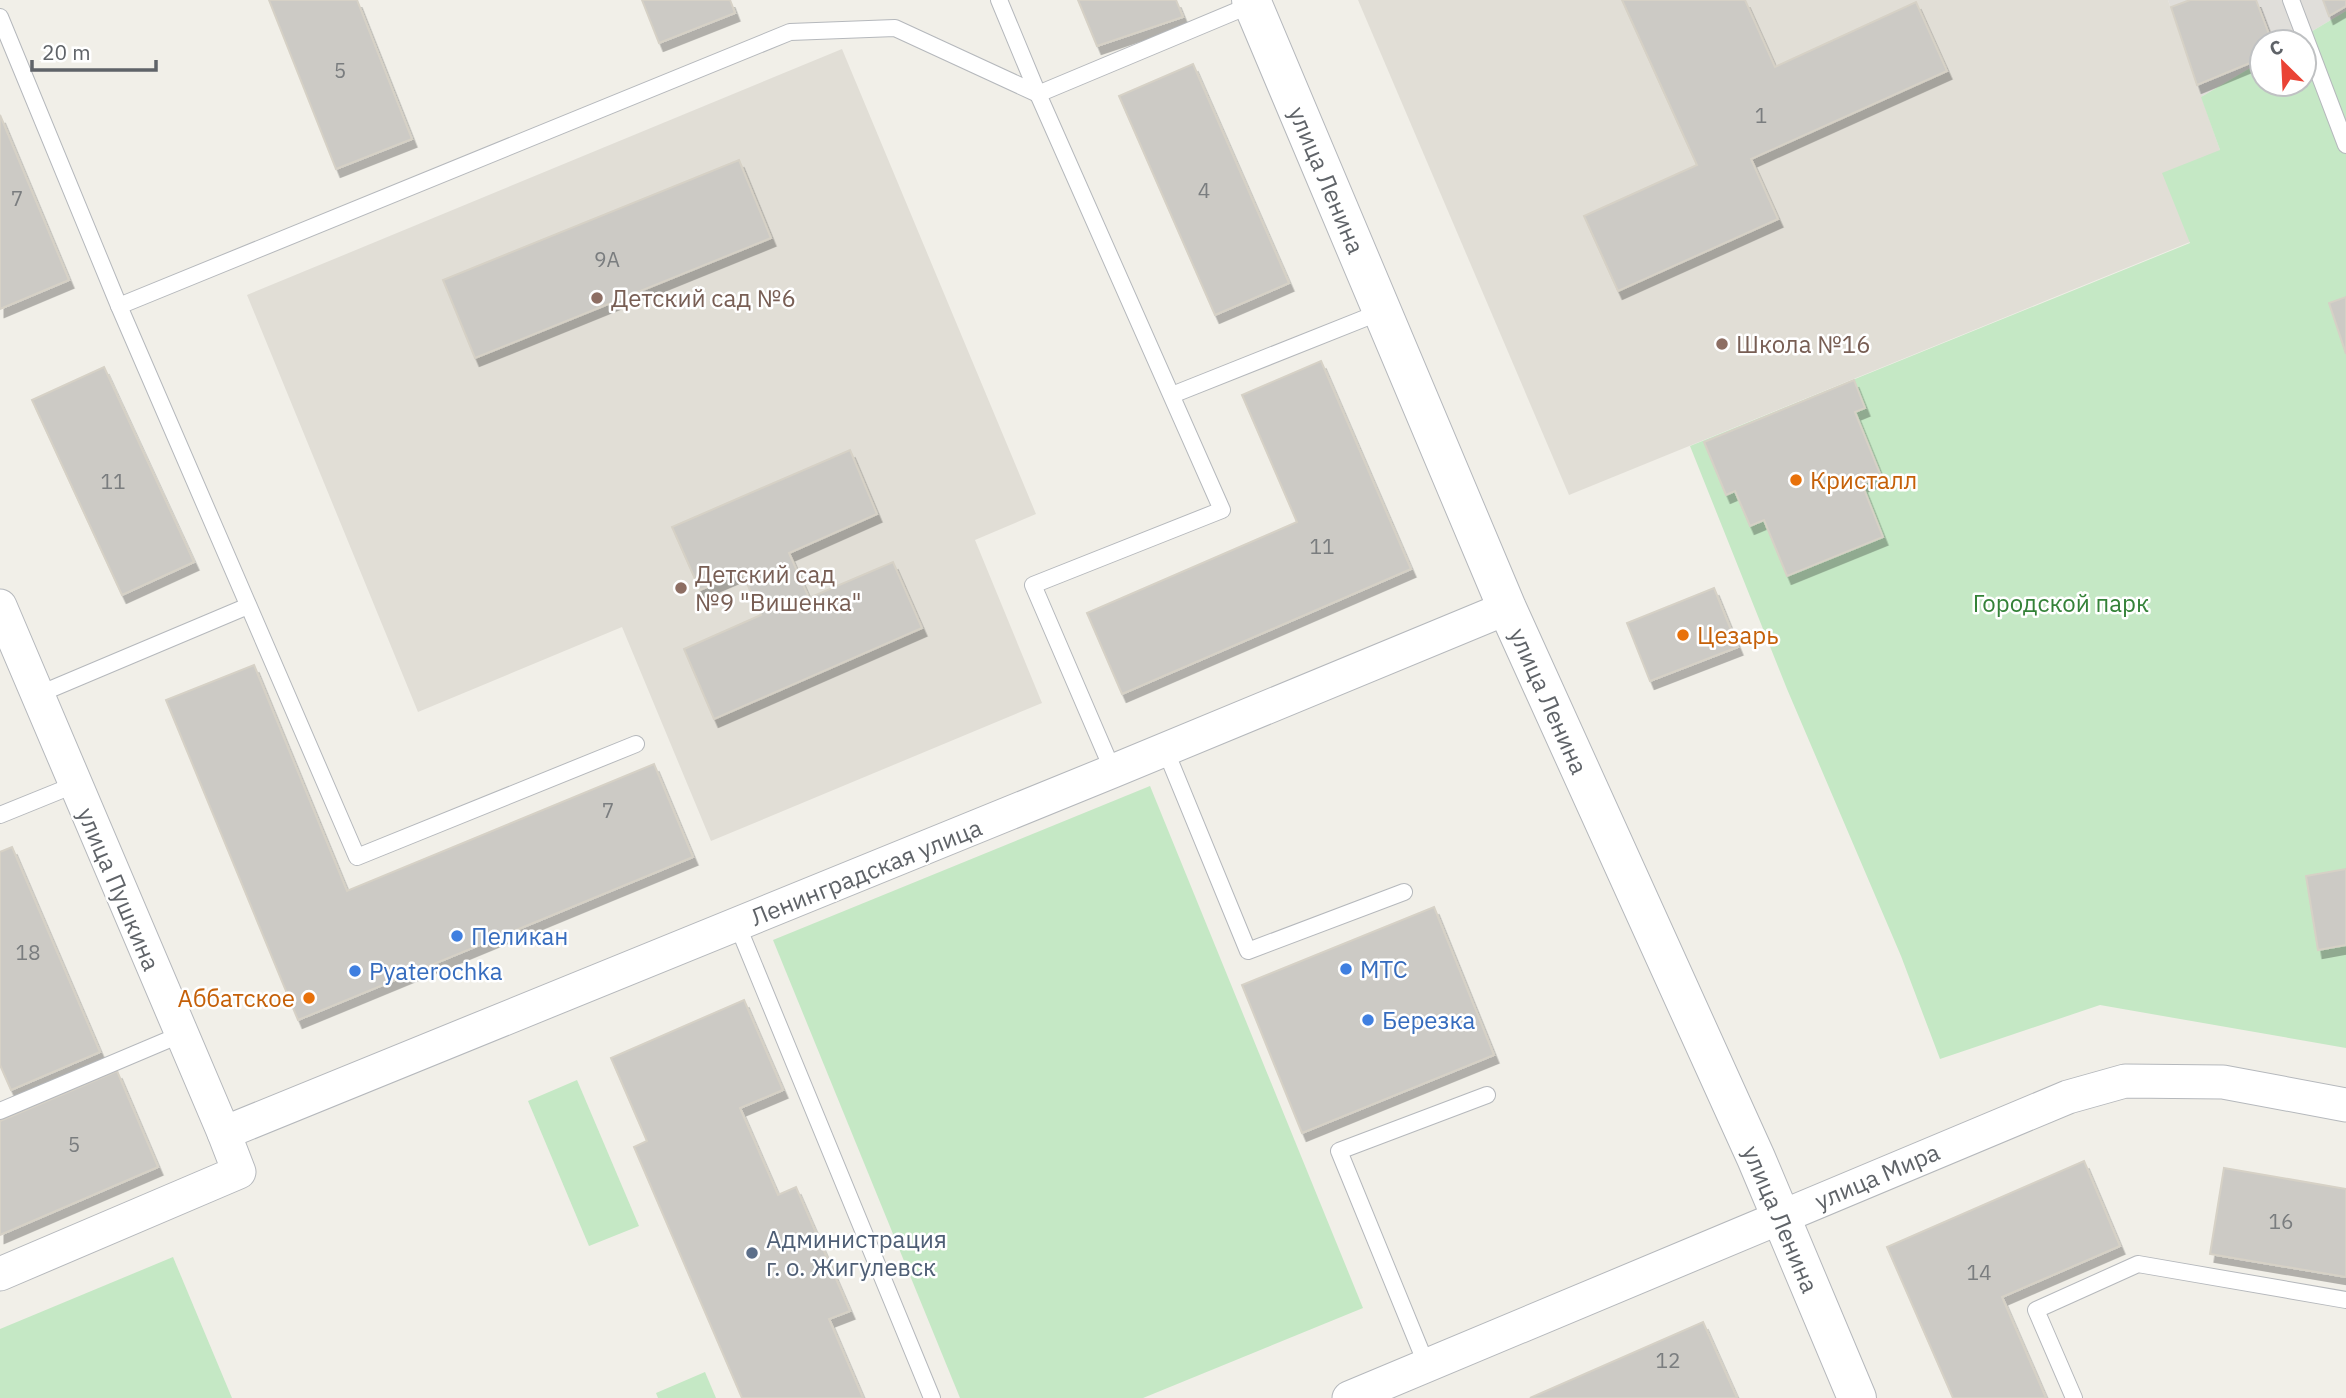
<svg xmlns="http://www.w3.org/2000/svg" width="2346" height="1398" font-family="'IBM Plex Sans',sans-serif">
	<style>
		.industrial { fill: #e0deda }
		.education { fill: #e1ded6 }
		.green { fill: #c5e8c5 }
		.building { fill: #cccac5; stroke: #d6d1c6; stroke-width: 2; filter: url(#shadow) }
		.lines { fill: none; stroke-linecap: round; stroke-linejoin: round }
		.service-casing { stroke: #b5b8bc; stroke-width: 18 }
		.minor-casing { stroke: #b5b8bc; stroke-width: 35 }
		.tertiary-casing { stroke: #b5b8bc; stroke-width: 40 }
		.service { stroke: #fff; stroke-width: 16 }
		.minor { stroke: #fff; stroke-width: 33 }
		.tertiary { stroke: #fff; stroke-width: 38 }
		.education-dot { fill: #8d6e63; stroke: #fff; stroke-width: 2.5 }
		.food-dot { fill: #e8710a; stroke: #fff; stroke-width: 2.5 }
		.shop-dot { fill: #3f7fe0; stroke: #fff; stroke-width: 2.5 }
		.service-dot { fill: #5c6f8a; stroke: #fff; stroke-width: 2.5 }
		.labels { text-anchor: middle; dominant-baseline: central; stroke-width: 5; stroke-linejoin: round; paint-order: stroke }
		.number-label { font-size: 21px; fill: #7a7d7f }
		.street-label { font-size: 24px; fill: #5f6368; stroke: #fff }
		.education-label { font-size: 24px; fill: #785e54; stroke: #fff; text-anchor: start }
		.food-label { font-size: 24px; fill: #c56008; stroke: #fff; text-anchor: start }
		.park-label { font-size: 24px; fill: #348238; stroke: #fff }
		.shop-label { font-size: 24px; fill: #366cbe; stroke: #fff; text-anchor: start }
		.service-label { font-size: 24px; fill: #4e5e75; stroke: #fff; text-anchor: start }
	</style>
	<defs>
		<filter id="shadow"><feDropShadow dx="4.5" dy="8" stdDeviation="0" flood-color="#0004"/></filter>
	</defs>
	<rect width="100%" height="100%" fill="#f1efe8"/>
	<path class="industrial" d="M2168 0H2346V11L2294 42H2262V61L2201 97Z"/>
	<g class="education">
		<path d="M1358 0H2168L2220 150 2190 242 1569 495Z"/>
		<path d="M842 49 1036 514 975 540 1042 703 711 841 622 627 418 712 247 295Z"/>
	</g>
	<g class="green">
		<path d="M2346 11V1048L2100 1005 1940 1059 1901 956 1787 689 1690 446 2190 243 2162 173 2220 150 2201 97 2262 61V84H2304V42H2294Z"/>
		<path d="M1150 786 1363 1308 1143 1398H960L773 940Z"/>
		<path d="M577 1080 639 1226 589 1246 528 1101Z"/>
		<path d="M173 1257 232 1398H0V1329Z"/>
		<path d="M705 1372 716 1398H658L656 1393Z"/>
	</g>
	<g class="building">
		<path d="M269 0H357L412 139 336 169Z"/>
		<path d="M642 0H730L735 13 659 43Z"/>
		<path d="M1078 0H1176L1183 17 1097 46Z"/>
		<path d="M1622 0H1745L1775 67 1916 2 1947 71 1751 159 1778 219 1618 291 1584 216 1697 165Z"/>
		<path d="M2190 0H2256L2272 42H2262V58L2197 85 2171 7Z"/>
		<path d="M2323 0H2346V6L2329 16Z"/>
		<path d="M1193 64 1289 283 1215 315 1119 96Z"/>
		<path d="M0 115 69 280 0 309Z"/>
		<path d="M739 160 771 238 475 358 443 280Z"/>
		<path d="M2346 297V354L2329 303Z"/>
		<path d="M1321 361 1411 569 1122 694 1087 613 1297 522 1242 395Z"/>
		<path d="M104 367 194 562 122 595 32 400Z"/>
		<path d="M1854 380 1865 408 1855 412 1881 476 1862 484 1883 537 1787 576 1764 520 1750 526 1735 491 1726 495 1704 442Z"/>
		<path d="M850 450 877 514 789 553 809 598 893 562 922 628 714 719 684 649 761 615 742 572 700 590 672 527Z"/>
		<path d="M1714 588 1738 647 1650 681 1627 623Z"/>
		<path d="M254 665 347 891 654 764 693 857 298 1020 166 700Z"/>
		<path d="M12 847 100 1052 11 1090 0 1065V852Z"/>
		<path d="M2346 869V945L2318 950 2306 876Z"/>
		<path d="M1434 907 1494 1055 1302 1133 1242 985Z"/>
		<path d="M744 1000 783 1090 740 1108 778 1195 796 1187 850 1311 829 1319 863 1398H742L634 1147 647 1141 611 1058Z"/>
		<path d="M117 1071 158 1167 0 1235V1121Z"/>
		<path d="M2084 1161 2120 1246 2002 1297 2046 1398H1953L1887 1247Z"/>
		<path d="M2224 1168 2346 1189V1277L2210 1254Z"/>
		<path d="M1703 1322 1737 1398H1530Z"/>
	</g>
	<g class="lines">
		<g class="service-casing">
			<g id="service">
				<path d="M999 0 1038 94 1222 510 1033 585 1113 771"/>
				<path d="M2291 0 2346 145"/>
				<path d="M0 17 119 306 357 857 636 744"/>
				<path d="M119 306 790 32 895 28 1038 94 1253 4"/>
				<path d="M1172 395 1383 311"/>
				<path d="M37 695 248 606"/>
				<path d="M1165 749 1248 951 1404 892"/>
				<path d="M0 815 74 785"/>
				<path d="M737 924 932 1398"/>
				<path d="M0 1111 182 1034"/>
				<path d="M1427 1366 1339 1151 1487 1095"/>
				<path d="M2074 1398 2036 1310 2138 1264 2346 1300"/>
			</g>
		</g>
		<g class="minor-casing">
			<g id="minor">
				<path d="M0 606 224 1133 239 1172 0 1274"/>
				<path d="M224 1133 1113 771 1507 608"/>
				<path d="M1349 1398 2068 1097 2125 1081 2223 1082 2346 1105"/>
			</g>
		</g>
		<g class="tertiary-casing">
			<path id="tertiary" d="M1251 0 1507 608 1756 1158 1857 1398"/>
		</g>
		<use href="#service" class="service"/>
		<use href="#minor" class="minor"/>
		<use href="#tertiary" class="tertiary"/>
	</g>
	<g class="education-dot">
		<circle cx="597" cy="298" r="7"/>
		<circle cx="1722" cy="344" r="7"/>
		<circle cx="681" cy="588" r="7"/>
	</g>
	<g class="food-dot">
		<circle cx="1796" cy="480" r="7"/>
		<circle cx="1683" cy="635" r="7"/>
		<circle cx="309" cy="998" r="7"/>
	</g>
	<g class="shop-dot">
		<circle cx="457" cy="936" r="7"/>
		<circle cx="1346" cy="969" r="7"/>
		<circle cx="355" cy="971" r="7"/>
		<circle cx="1368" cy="1020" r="7"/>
	</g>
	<circle class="service-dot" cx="752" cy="1253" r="7"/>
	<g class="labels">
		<g class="number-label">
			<text x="340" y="70">5</text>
			<text x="1761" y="115">1</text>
			<text x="1204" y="190">4</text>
			<text x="17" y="198">7</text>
			<text x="607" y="259">9А</text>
			<text x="113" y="481">11</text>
			<text x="1322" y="546">11</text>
			<text x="608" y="810">7</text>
			<text x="28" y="952">18</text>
			<text x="74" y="1144">5</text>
			<text x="2281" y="1221">16</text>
			<text x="1979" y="1272">14</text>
			<text x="1668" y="1360">12</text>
		</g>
		<g class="street-label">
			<text transform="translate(1327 180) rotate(67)">улица Ленина</text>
			<text transform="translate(1549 701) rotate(66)">улица Ленина</text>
			<text transform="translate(866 872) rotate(-22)">Ленинградская улица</text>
			<text transform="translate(119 889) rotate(67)">улица Пушкина</text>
			<text transform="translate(1877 1176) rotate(-23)">улица Мира</text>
			<text transform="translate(1781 1219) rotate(67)">улица Ленина</text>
		</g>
		<g class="education-label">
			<text x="611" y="298">Детский сад №6</text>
			<text x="1736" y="344">Школа №16</text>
			<text x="695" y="574">Детский сад<tspan x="695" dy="28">№9 "Вишенка"</tspan></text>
		</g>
		<g class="food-label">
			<text x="1810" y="480">Кристалл</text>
			<text x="1697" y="635">Цезарь</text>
			<text x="295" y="998" text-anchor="end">Аббатское</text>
		</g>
		<g class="park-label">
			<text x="2061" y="603">Городской парк</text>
		</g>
		<g class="shop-label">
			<text x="471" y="936">Пеликан</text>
			<text x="1360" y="969">МТС</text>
			<text x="369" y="971">Pyaterochka</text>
			<text x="1382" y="1020">Березка</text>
		</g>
		<g class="service-label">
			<text x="766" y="1239">Администрация<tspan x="766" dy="28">г. о. Жигулевск</tspan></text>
		</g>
	</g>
	<g transform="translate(2283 63) rotate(336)"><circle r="33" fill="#ffffff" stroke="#bfc1c3" stroke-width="2"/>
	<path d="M0-5L12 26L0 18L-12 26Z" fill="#ea4335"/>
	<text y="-10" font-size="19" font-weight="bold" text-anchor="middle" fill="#5f6368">С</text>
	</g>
	<path d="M32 60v10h124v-10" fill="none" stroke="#5f6368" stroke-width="3.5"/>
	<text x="42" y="60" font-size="21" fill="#5f6368" stroke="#ffffff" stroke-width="5" paint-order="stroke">20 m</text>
</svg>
